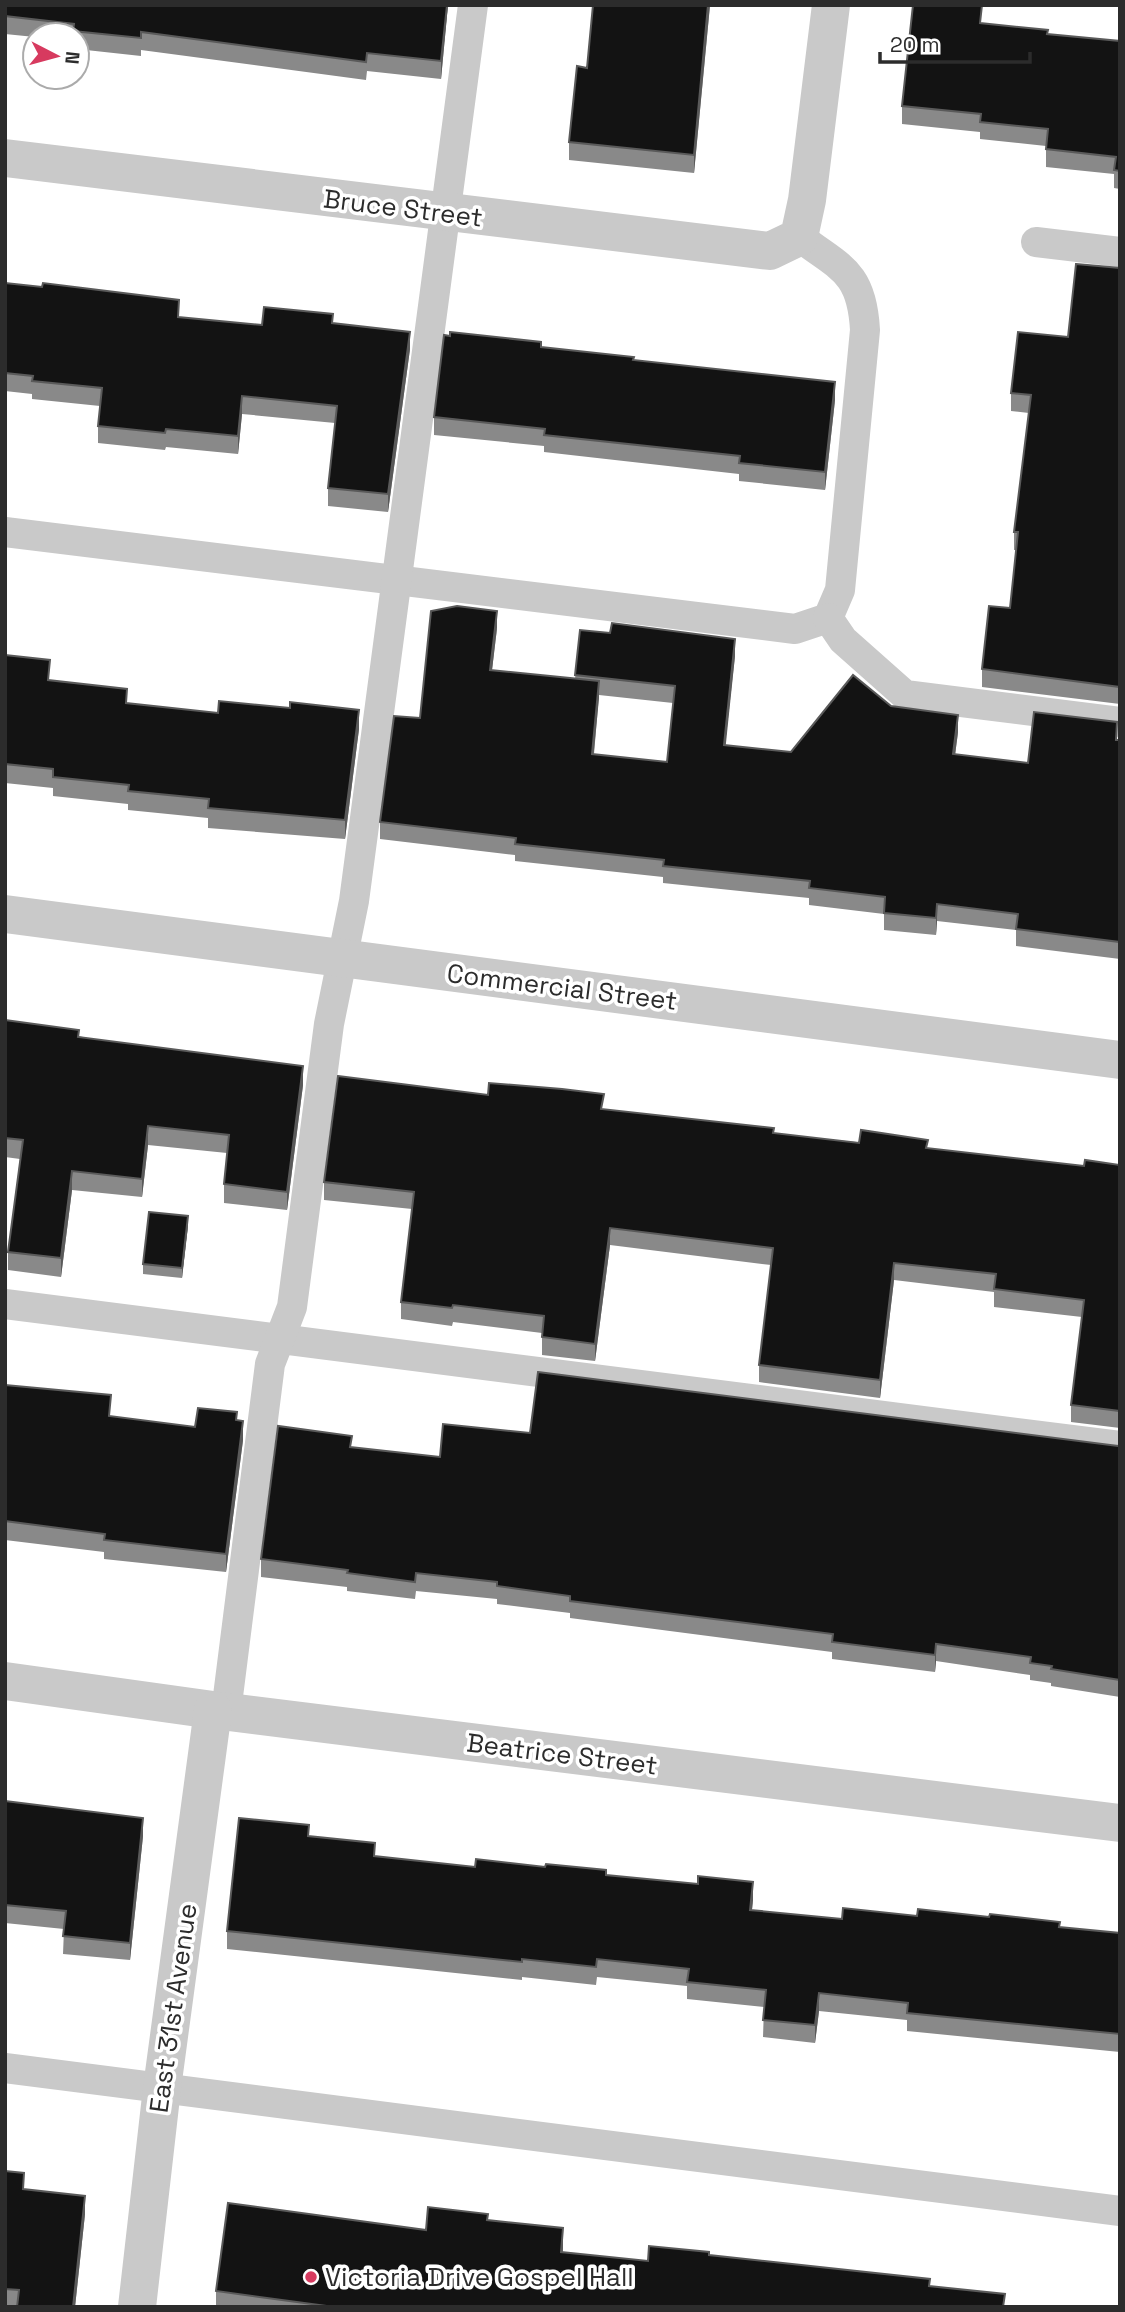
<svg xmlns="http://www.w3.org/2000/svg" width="1125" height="2312" font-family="'Space Grotesk',sans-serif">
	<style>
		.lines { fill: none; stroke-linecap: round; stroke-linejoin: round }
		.service { stroke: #c9c9c9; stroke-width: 30 }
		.minor { stroke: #c9c9c9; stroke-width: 38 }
		.wall { fill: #898989; fill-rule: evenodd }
		.shaded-wall { fill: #5a5a5a }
		.building { fill: #131313; stroke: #5a5a5a; stroke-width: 2 }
		.poi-dot { fill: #d73a5f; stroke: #fff; stroke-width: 2.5 }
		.labels { text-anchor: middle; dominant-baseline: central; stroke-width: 7; stroke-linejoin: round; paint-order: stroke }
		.street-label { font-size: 26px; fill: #2c2c2c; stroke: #fff }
		.poi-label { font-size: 26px; fill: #2c2c2c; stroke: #fff; text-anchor: start }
	</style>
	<rect width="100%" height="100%" fill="#fff"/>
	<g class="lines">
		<g class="service">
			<path d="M1036 242 1120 252"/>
			<path d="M5 532 795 629 828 618 840 590 865 330C862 273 842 268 799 237"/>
			<path d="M828 618 843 640 905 695 1120 722"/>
			<path d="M5 1304 1120 1446"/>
			<path d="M226 1712 270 1364 292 1307 329 1024 354 901 473 5"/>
			<path d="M5 2068 1120 2211"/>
		</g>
		<g class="minor">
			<path d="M5 158 770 251 799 237 807 200 831 5"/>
			<path d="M5 914 1120 1060"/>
			<path d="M5 1681 213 1710 1120 1823"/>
			<path d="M137 2307 162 2088 213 1710"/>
		</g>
	</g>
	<g class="wall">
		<path d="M5 5H448L441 79 367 71 366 80 141 50V56L77 49V35H35V37L5 34Z"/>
		<path d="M710 5 694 173 569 160V142L587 68Z"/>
		<path d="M982 23 1048 34 1120 41V189L1114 188V174L1046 167V146L980 139V132L902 124V106Z"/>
		<path d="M1120 268V704L982 687V669L1010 608 1016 550H1014V532L1029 413 1011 411V393L1068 337Z"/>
		<path d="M5 283 179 317 262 325 333 324 410 349 388 512 328 506V488L335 423 242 414 238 454 166 447 165 450 98 443V426L100 406 32 399V394L5 391Z"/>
		<path d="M541 347 634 360 835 400 825 490 739 481V474L544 452V446L434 435V417Z"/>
		<path d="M497 628 492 670 575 679 580 630 735 656 725 745 791 752 891 706 958 732 955 755 1028 763 1120 740V959L1016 946V930L937 921 936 935 884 930V914L809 905V898L663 883V877L515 861V855L380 839V822ZM599 695 673 703 667 762 594 754Z"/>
		<path d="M5 655 50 680 127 703 359 729 345 839 208 828V818L128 810V804L53 796V788L5 783Z"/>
		<path d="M5 1020 303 1085 287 1210 224 1203V1184L227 1153 148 1145 142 1197 72 1190 61 1277 8 1270V1252L20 1159 5 1157Z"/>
		<path d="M604 1109 774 1134 928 1149 1084 1166 1120 1165V1428L1071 1422V1405L1082 1317 994 1307V1292L894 1280 880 1398 759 1382V1365L771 1265 610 1245 595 1361 542 1355V1333L453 1322 452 1326 401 1319V1302L412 1209 324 1200V1182Z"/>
		<path d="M188 1226 182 1278 143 1274V1264Z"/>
		<path d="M5 1385 111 1416 195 1427 237 1420 243 1440 226 1572 104 1559V1552L5 1540Z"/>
		<path d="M530 1433 1120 1445V1697L1051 1686V1683L1030 1680V1675L936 1661 935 1672 832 1659V1652L570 1618V1613L497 1604V1599L416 1591 415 1599 347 1591V1587L261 1577V1559L352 1447 440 1457Z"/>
		<path d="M5 1801 143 1836 130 1960 63 1954 64 1929 5 1923Z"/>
		<path d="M309 1836 375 1857 475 1867 606 1875 753 1900 752 1910 842 1919 917 1916 1060 1927 1120 1933V2052L907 2031V2020L819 2011 815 2043 763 2037 764 2007 687 1999V1986L597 1977 596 1985 522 1977V1980L227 1949V1931Z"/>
		<path d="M5 2171 24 2190 85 2214 75 2307H5Z"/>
		<path d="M488 2220 563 2248V2252L648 2261 709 2255 930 2287 1005 2307H216V2291L426 2230Z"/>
	</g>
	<g class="shaded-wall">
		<path d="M447 5H448L441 79V61Z"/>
		<path d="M708 5H710L694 173V155Z"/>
		<path d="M410 332V349L388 512V494Z"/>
		<path d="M835 382V400L825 490V472Z"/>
		<path d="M242 396V414L238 454V436Z"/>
		<path d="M497 611V628L490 687V670Z"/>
		<path d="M735 639V656L724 762V745Z"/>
		<path d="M599 681V698L592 771V754Z"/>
		<path d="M359 710V729L345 839V820Z"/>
		<path d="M958 715V732L953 771V754Z"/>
		<path d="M937 904V921L936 935V918Z"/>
		<path d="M303 1066V1085L287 1210V1192Z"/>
		<path d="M148 1126V1145L142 1197V1179Z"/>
		<path d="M72 1171V1190L61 1277V1258Z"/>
		<path d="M188 1216V1226L182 1278V1268Z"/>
		<path d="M610 1228V1245L595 1361V1344Z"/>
		<path d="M894 1263V1280L880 1398V1380Z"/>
		<path d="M243 1421V1440L226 1572V1554Z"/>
		<path d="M936 1644V1661L935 1672V1655Z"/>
		<path d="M143 1818V1836L130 1960V1943Z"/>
		<path d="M753 1882V1900L750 1927V1910Z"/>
		<path d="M819 1993V2011L815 2043V2025Z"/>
		<path d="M85 2196V2214L75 2307H73Z"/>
		<path d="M563 2228V2248L561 2272V2252Z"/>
	</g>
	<g class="building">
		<path d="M5 5H447L441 61 367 53 366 62 141 32V38L73 31 74 24 5 16Z"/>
		<path d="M593 5H708L694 155 569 142 577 66 587 68Z"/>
		<path d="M913 5H982L980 23 1048 30 1047 34 1120 41V171L1114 170 1116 157 1046 149 1048 129 980 122 981 114 902 106Z"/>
		<path d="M1076 264 1120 268V687L982 669 989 606 1010 608 1018 532H1014L1031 395 1011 393 1018 332 1068 337Z"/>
		<path d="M5 283 42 287 43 283 179 300 178 317 262 325 264 307 333 314 332 323 410 332 388 494 328 488 337 406 242 396 238 436 166 429 165 433 98 426 102 388 32 381 33 376 5 373Z"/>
		<path d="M450 332 541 342V347L634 357 633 360 835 382 825 472 739 463 740 456 544 435 545 429 434 417 444 335 450 336Z"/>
		<path d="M457 606 497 611 490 670 599 681 592 754 667 762 675 686 575 675 580 630 610 633 612 623 735 639 724 745 791 752 853 675 891 706 958 715 953 754 1028 763 1034 712 1117 722 1116 740H1120V942L1016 929 1018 914 937 904 936 918 884 913 885 897 809 888 810 881 663 866 664 860 515 844 516 838 380 822 394 716 420 718 431 611Z"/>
		<path d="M5 655 50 660 48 680 127 689 126 703 218 713 219 701 290 708V702L359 710 345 820 208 808 209 799 128 791 129 785 53 777V769L5 764Z"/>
		<path d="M5 1020 79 1030 78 1037 303 1066 287 1192 224 1184 229 1135 148 1126 142 1179 72 1171 61 1258 8 1252 23 1140 5 1138Z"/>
		<path d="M338 1076 488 1095 489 1083 562 1089 604 1094 601 1109 774 1128 773 1133 859 1143 861 1130 928 1140 926 1148 1084 1166 1085 1160 1120 1165V1411L1071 1405 1084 1300 994 1289 996 1274 894 1263 880 1380 759 1365 773 1248 610 1228 595 1344 542 1337 544 1316 453 1305 452 1308 401 1302 414 1192 324 1182Z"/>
		<path d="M149 1212 188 1216 182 1268 143 1264Z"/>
		<path d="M538 1372 1118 1446 1120 1445V1680L1051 1669 1052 1666 1030 1663 1031 1657 936 1644 935 1655 832 1642 833 1634 570 1601V1596L497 1586V1582L416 1573 415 1582 347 1573 348 1570 261 1559 278 1426 352 1436 350 1447 440 1457 443 1424 530 1433Z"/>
		<path d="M5 1385 111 1395 109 1416 195 1427 198 1408 237 1412 236 1420 243 1421 226 1554 104 1540 105 1534 5 1521Z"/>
		<path d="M5 1801 143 1818 130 1943 63 1936 66 1911 5 1905Z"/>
		<path d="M239 1818 309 1825 308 1836 375 1843 374 1856 475 1867 476 1859 545 1867 546 1864 606 1870V1875L698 1884V1876L753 1882 750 1910 842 1919 843 1908 917 1916 918 1909 989 1917 990 1914 1060 1922 1059 1927 1120 1933V2034L907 2013 908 2003 819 1993 815 2025 763 2020 766 1990 687 1982 689 1969 597 1959 596 1967 522 1959V1962L227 1931Z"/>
		<path d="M5 2171 24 2173 23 2189 85 2196 73 2307H17L19 2290 5 2289Z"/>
		<path d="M228 2203 426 2230 428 2207 488 2214 487 2220 563 2228 561 2252 648 2261 649 2246 709 2252V2255L930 2279 929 2286 1005 2294 1003 2307H334L216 2291Z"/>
	</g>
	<circle class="poi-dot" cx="311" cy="2277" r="7"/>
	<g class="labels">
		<g class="street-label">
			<text transform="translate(403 208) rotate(7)">Bruce Street</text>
			<text transform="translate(562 987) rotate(7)">Commercial Street</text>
			<text transform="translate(562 1754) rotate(7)">Beatrice Street</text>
			<text transform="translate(173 2008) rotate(-82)">East 31st Avenue</text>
		</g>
		<g class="poi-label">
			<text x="325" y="2277">Victoria Drive Gospel Hall</text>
		</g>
	</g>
	<rect width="1125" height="2312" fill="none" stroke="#2c2c2c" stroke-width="14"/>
	<g transform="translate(56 56) rotate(96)"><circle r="33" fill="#ffffff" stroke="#ababab" stroke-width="2"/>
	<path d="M0-5L12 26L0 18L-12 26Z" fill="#d73a5f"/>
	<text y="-10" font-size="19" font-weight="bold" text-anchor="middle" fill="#2c2c2c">N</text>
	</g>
	<path d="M880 52v10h150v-10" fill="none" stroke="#2c2c2c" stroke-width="3.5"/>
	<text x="890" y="52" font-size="21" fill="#2c2c2c" stroke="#ffffff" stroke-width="5" paint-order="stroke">20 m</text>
</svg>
